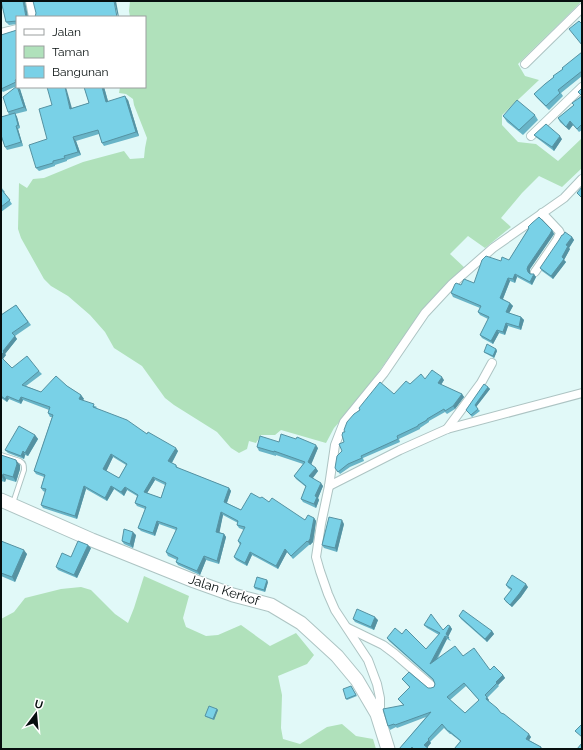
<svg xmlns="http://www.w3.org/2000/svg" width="583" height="750" font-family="Raleway,sans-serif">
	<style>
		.green { fill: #b0e1bb }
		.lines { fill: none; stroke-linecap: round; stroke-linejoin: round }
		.lane-casing { stroke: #adc4c3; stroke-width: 6 }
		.street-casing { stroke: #adc4c3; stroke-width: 10 }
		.primary-casing { stroke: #adc4c3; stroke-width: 15 }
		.lane { stroke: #fff; stroke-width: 4 }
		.street { stroke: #fff; stroke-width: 8 }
		.primary { stroke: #fff; stroke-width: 13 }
		.wall { fill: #68b4c7; fill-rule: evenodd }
		.shaded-wall { fill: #5592a2 }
		.building { fill: #79d1e7; stroke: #5592a2; fill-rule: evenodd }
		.labels { text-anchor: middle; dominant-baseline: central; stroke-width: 3; stroke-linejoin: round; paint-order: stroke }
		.street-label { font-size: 13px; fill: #060e0e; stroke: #fff }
	</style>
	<rect width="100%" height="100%" fill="#e1f9f8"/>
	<g class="green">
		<path d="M130 1H582L518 64 525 76 539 80 502 115V125L518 142 536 144 558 161 582 138V168L562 187 539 176 522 193 501 218 511 227 485 248 468 236 450 254 466 269 412 325 358 401 334 428 326 443 281 430 275 435H261L256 443 249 441 247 449 239 453 231 448 217 432 174 405 165 398 142 366 114 348 105 332 90 315 68 296 51 286 44 279 21 238 18 229 19 183 27 188 33 179 44 178 83 162 124 151 130 159 144 158 145 148 147 138 134 105 133 99 126 94 119 93 120 87H145V17H130L129 11Z"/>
		<path d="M144 576 189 596 183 618 186 627 206 636 218 635 241 625 270 646 296 633 314 655 307 664 278 676 282 695 281 728 283 739 300 744 327 727 342 724 356 736 373 739 376 749H1V619L14 612 25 598 61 589 81 587 91 590 115 614 128 623 134 608Z"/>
	</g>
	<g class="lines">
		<g class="lane-casing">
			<path id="lane" d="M1 455 20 461C24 463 24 466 24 470L13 503"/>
		</g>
		<g class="street-casing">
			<g id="street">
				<path d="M30 1 33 17"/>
				<path d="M1 33 17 29"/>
				<path d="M525 64 582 8"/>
				<path d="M531 136 582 87"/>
				<path d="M535 272 557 240 560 233 559 231 542 213"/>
				<path d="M447 429 481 383 492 363"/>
				<path d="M329 486 400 450 447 429 582 393"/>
				<path d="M348 628 383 645 395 654 432 686"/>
				<path d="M377 714 380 707V698L377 684 368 660 335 610 328 594 320 571 316 557 321 524 329 486 335 445 344 422 384 373 425 313 452 284 493 248 564 198 582 179"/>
			</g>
		</g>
		<g class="primary-casing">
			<path id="primary" d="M1 500 92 540 194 581 233 595 271 605 301 623 337 656 357 680 377 714 388 749"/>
		</g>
		<use href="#lane" class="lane"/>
		<use href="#street" class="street"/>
		<use href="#primary" class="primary"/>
	</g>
	<g class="wall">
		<path d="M1 1H25L17 17V24L9 25 6 22Z"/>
		<path d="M17 30V87L20 89 27 111 15 114 17 117 20 128 18 129 23 146 7 150 5 147 2 139 1 140V117L9 115 8 112 17 86 3 92 1 90V35Z"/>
		<path d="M582 52V76L561 93 563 96 549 110 536 97 534 94 563 69Z"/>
		<path d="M84 87H104L108 101 128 100 139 136 104 146 102 143 99 134 76 141 81 155 67 160V161L55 165V166L39 171 36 168 47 139 52 105 72 108 89 103Z"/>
		<path d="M582 88V130L579 132 573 125 569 130 560 122 558 118 574 105 581 96Z"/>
		<path d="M535 115 538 120 523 135 507 122 503 116Z"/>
		<path d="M534 135 562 139 554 151 537 138Z"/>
		<path d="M1 187 5 192H4L12 204 1 212Z"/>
		<path d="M528 227 552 230 554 234 552 237 530 269V273L536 277 532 285 517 277 515 283 510 281 503 299 510 303 513 306 509 313 521 317 524 320 521 330 508 326 505 335 499 333 493 344 482 338 480 335 488 319 480 315 478 312 480 308 453 297 451 293 461 285 474 283 501 261 509 260 529 228Z"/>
		<path d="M572 237 574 240 569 248 570 249 564 260 566 262 553 279 542 271 540 268Z"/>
		<path d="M16 305 31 325 15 336 17 339 5 354 6 355 3 359 12 368 39 371 42 374 26 386 41 392 67 386 81 395 84 399 82 400 97 407 96 408 147 434 178 451 172 463 176 465 178 468 229 488 231 491 227 503 241 510 260 498 305 520 314 518 316 521 313 542 310 545H309L293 559 287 552 278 569 252 555 247 566 236 560 234 557 240 545 238 541 244 530 239 528 237 525 238 523 223 515 219 532 224 534 226 537 219 564 206 560 200 575 178 565 176 562 177 560 168 556 166 552 176 530 159 524 155 536 141 531 138 528 145 509 137 506 135 503 137 496 127 490 124 496 114 489 107 501 86 489 77 519 43 508 41 505 45 492 43 491 41 488 44 477 36 474 34 471 52 417H50L48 413 49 410 23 400 21 404 9 399 7 402 1 398V315ZM113 457 126 465 119 478 106 471ZM155 480 165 485 161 498 147 493Z"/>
		<path d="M496 349 497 351 494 358 485 353 484 352Z"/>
		<path d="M425 379 444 380 441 385 462 394 464 397 455 409 447 414 445 412 429 421V422L420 428V429L399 439 400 442 363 458 364 461 350 467 340 474 335 468 342 451 344 442 345 432 394 394 410 384Z"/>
		<path d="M488 387 490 389 476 407 480 411 472 417 466 410Z"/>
		<path d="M35 435 38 439 28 456 25 455 24 459 8 453 5 450Z"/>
		<path d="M279 442 318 448 311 464 318 471 313 478 323 486 318 498 319 500 316 508 303 502 301 499 306 487 296 479 294 476 303 464 276 455V456L259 451 257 447Z"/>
		<path d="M1 455 20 465V469L16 482 6 479 5 482 1 481Z"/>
		<path d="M344 524 337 552 324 548 322 545Z"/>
		<path d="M136 535 133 548 124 544 122 541Z"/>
		<path d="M1 541 27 554 15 582 1 576Z"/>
		<path d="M91 548 77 578 58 570 56 567 71 557Z"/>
		<path d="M268 582 265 592 255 589 254 587Z"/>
		<path d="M506 585 528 587 521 597 512 607 506 602 504 599 511 590 508 588Z"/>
		<path d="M459 616 492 631 494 634 487 642 461 619Z"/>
		<path d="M353 619 378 620 374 630 355 622Z"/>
		<path d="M424 625 443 630 450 626 452 629 448 637 451 641 447 639 437 660 463 656 490 670 503 675 505 678 498 685 499 686 487 698 489 700 488 701 501 713 531 737 529 740 541 747 543 749H454L460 741 451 734H450L444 728 430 742 431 743 427 747 429 749H399L426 717 397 728 396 727 390 730 388 726 403 705 398 699 410 688 402 679 428 688H431L434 687 435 684 434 681 389 641 387 638 402 634 426 649 439 635 427 628ZM466 686 479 700 465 713 450 700Z"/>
		<path d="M351 686 357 696 347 700 346 699Z"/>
		<path d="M217 709 218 710 214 720 206 717 205 716Z"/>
	</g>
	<g class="shaded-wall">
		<path d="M23 1H25L28 17H26Z"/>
		<path d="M114 1H116L119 17H118Z"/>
		<path d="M18 87 20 89 27 111 24 107Z"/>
		<path d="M65 87H66L73 112 70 109Z"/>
		<path d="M102 87H104L109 105 106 102Z"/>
		<path d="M125 96 128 100 139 136 136 132Z"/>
		<path d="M15 113 17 117 20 128 18 125Z"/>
		<path d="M570 121 573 125 569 130 566 127Z"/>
		<path d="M16 126 18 129 23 146 21 142Z"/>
		<path d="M560 136 562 139 554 151 552 147Z"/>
		<path d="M73 137 76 141 81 155 78 152Z"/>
		<path d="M552 230 554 234 552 237 530 269V275L528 272 527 269 528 266Z"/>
		<path d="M572 237 574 240 569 248 570 249 564 260 566 262 553 279 551 276 566 245Z"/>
		<path d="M515 274 517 277 515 283 513 279Z"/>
		<path d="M534 274 536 277 532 285 530 282Z"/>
		<path d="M508 278 510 281 502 301 500 298Z"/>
		<path d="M510 303 513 306 508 315 506 312Z"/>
		<path d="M521 317 524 320 521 330 519 327Z"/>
		<path d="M506 323 508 326 505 335 503 332Z"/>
		<path d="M497 330 499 333 493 344 491 341Z"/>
		<path d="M15 336 17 339 5 354 6 355 2 360 1 358V355L3 351Z"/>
		<path d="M496 349 497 351 494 358 493 356Z"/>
		<path d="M442 377 444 380 440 386 438 383Z"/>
		<path d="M488 387 490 389 476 407 475 405Z"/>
		<path d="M462 394 464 397 455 409 453 406Z"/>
		<path d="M81 395 84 399 81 402 79 399Z"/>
		<path d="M7 396 9 399 7 402 5 399Z"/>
		<path d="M21 397 23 400 21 404 19 401Z"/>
		<path d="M35 435 38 439 28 456 25 453Z"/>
		<path d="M316 445 318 448 311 465 308 462Z"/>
		<path d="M176 448 178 451 171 464 168 461Z"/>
		<path d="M23 451 25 455 24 459 21 456Z"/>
		<path d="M111 454 113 457 106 472 103 469Z"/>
		<path d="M16 460 20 465V469L16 482 13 477Z"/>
		<path d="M316 468 318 471 311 480 309 476Z"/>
		<path d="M3 474 6 479 5 482 2 477Z"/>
		<path d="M153 477 155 480 146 495 144 492Z"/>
		<path d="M321 483 323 486 318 498 319 500 316 508 314 504 315 496Z"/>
		<path d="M84 486 86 489 77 519 75 516Z"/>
		<path d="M111 486 114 489 107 501 105 498Z"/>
		<path d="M125 487 127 490 124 496 121 492Z"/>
		<path d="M229 488 231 491 226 505 224 502Z"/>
		<path d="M221 512 223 515 219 535 216 532Z"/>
		<path d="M314 518 316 521 313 542 310 545 308 542Z"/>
		<path d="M342 520 344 524 337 552 335 548Z"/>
		<path d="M157 521 159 524 155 536 153 533Z"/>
		<path d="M133 532 136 535 133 548 130 544Z"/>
		<path d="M224 534 226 537 219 564 217 561Z"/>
		<path d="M88 545 91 548 77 578 74 575Z"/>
		<path d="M285 549 287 552 278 569 276 566Z"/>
		<path d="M24 550 27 554 15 582 12 577Z"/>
		<path d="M250 552 252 555 247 566 245 563Z"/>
		<path d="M204 556 206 560 200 575 197 571Z"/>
		<path d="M267 580 268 582 265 592 264 590Z"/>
		<path d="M526 584 528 587 521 597 512 607 510 605Z"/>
		<path d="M375 617 378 620 374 630 371 627Z"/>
		<path d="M450 626 452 629 448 637 446 634Z"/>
		<path d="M492 631 494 634 487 642 485 639Z"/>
		<path d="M445 636 447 639 432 667 430 664Z"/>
		<path d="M503 675 505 678 498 685 496 682Z"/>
		<path d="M487 697 489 700 488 702 486 699Z"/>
		<path d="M217 709 218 710 214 720 213 719Z"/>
		<path d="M529 734 531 737 528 742 526 739Z"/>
		<path d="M429 740 431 743 427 748 424 745Z"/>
	</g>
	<g class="building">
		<path d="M1 1H23L26 17H17V21L6 22Z"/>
		<path d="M33 1H114L117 17H35L36 13Z"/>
		<path d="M579 21 582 24V45L569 29Z"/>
		<path d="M17 30V79L15 80 16 82 1 89V35Z"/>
		<path d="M582 52V71L558 90 560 93 546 106 534 94 545 84 554 77 553 76 563 69 562 68Z"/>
		<path d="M17 86 24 107 8 112 3 97Z"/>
		<path d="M47 87H65L70 109 89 103 84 87H102L106 102 125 96 136 132 102 143 98 130 73 137 78 152 64 156 65 158 53 161V163L36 168 29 145 47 139 39 109 52 105Z"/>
		<path d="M582 88V124L577 129 570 121 566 127 558 118 574 105 572 103 582 96 578 92Z"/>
		<path d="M517 100 535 115 519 130 503 116Z"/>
		<path d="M15 113 18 125 16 126 21 142 5 147 1 135V117Z"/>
		<path d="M546 124 560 136 552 147 534 135Z"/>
		<path d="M1 187 2 188 1 189 10 200 1 207Z"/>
		<path d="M582 187V198L577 193Z"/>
		<path d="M539 217 552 230 550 234 528 266 527 269 528 272 530 274H534L530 282 515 274 513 279 508 278 500 298 510 303 506 312 521 317 519 327 506 323 503 332 497 330 491 341 480 335 489 317 478 312 481 306 451 293 455 284 456 283 461 285 464 279 474 283 482 260 486 256 501 261 502 257 509 260 529 228 528 227 532 223Z"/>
		<path d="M565 232 572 237 566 245 568 246 562 257 564 259 551 276 540 268 559 240 562 235H563Z"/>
		<path d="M16 305 28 322 12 333 15 336 3 351 4 352 1 355V315Z"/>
		<path d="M487 344 496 349 493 356 484 352Z"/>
		<path d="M27 356 39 371 22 385 41 392 56 376 67 386 81 395 79 399 94 404 93 407 127 420 147 434 148 432 176 448 168 461 176 465V467L229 488 224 502 241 510 251 493 260 498 262 497 269 502 272 498 305 520 308 515 314 518 310 539 308 542 307 541 291 556 285 549 276 566 250 552 245 563 234 557 241 543 238 541 245 527 237 525 238 521 221 512 216 532 224 534 217 561 204 556 197 571 176 562 178 558 166 552 177 528 157 521 153 533 138 528 146 507 135 503 138 495 125 487 121 492 111 486 105 498 84 486 75 516 41 505 46 489 41 488 45 475 34 471 53 415 48 413 50 407 21 397 19 401 7 396 5 399 1 396V357L12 368ZM111 454 127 464 119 478 103 469ZM153 477 166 483 161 498 144 492Z"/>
		<path d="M432 370 442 377 438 383 462 394 453 406 445 411 444 409 427 419V420L418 425V426L397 436 398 439 361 456 362 458 348 464 338 472 335 468 337 456 342 451 339 444 344 442 342 435 343 432H345L344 430 347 422 354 414 360 410 359 408 380 382 394 394 406 381 410 384 421 374 425 379Z"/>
		<path d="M484 384 488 387 475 405 478 409 471 415 466 410Z"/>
		<path d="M19 426 35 435 25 453 23 451 21 456 5 450Z"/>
		<path d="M281 434 296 439 297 437 316 445 308 462 316 468 309 476 321 483 315 496 317 497 314 504 301 499 306 486 294 476 305 462 274 451V452L257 447 260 436 279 442Z"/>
		<path d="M1 455 16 460 17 464 13 477 3 474 2 477H1Z"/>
		<path d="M329 517 342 520 335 548 322 545Z"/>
		<path d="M124 529 133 532 130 544 122 541Z"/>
		<path d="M1 541 24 550 12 577 1 573Z"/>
		<path d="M78 541 88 545 74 575 56 567 62 553 71 557Z"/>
		<path d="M512 575 526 584 519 594 510 605 504 599 512 589 506 585Z"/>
		<path d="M257 577 267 580 264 590 254 587Z"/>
		<path d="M357 609 375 617 371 627 353 619Z"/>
		<path d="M463 610 492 631 485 639 459 616Z"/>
		<path d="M431 614 443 630 448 625 450 626 446 634 449 638 445 636 430 664 455 646 463 656 474 648 490 670 494 666 503 675 496 682 497 683 485 695 487 697 486 699 497 708 501 713 504 714 529 734 526 739 541 747 540 749H454L461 741 449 731H448L442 724 428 739 429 740 424 745 429 749H414L412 747 410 749H399L431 712 395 725 394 724 388 726 383 709 404 705 398 699 410 687 402 679 409 672 428 688H431L434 687 435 684 433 679 387 638 395 628 402 634 406 629 426 649 440 633 424 625ZM464 683 479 700 465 713 447 697Z"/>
		<path d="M351 686 356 695 346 699 343 689Z"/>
		<path d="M209 706 217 709 213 719 205 716Z"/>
		<path d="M582 724V737L575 731Z"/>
		<path d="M582 743V749H577Z"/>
	</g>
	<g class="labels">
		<g class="street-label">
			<text transform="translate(224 590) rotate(18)">Jalan Kerkof</text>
		</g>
	</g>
	<rect width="583" height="750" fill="none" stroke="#060e0e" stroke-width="4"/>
	<rect x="16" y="16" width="130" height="72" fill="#ffffff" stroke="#9b9f9f"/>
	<rect x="24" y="29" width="20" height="6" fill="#ffffff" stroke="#9b9f9f"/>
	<text x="52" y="36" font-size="12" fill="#060e0e">Jalan</text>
	<rect x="24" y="46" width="20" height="12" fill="#b0e1bb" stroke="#9b9f9f"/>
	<text x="52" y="56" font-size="12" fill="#060e0e">Taman</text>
	<rect x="24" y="66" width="20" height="12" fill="#79d1e7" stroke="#9b9f9f"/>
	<text x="52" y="76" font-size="12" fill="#060e0e">Bangunan</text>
	<g transform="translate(36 714) rotate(16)" stroke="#ffffff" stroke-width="3" paint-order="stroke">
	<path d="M0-3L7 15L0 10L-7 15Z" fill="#060e0e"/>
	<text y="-6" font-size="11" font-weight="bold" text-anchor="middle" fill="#060e0e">U</text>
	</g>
</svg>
